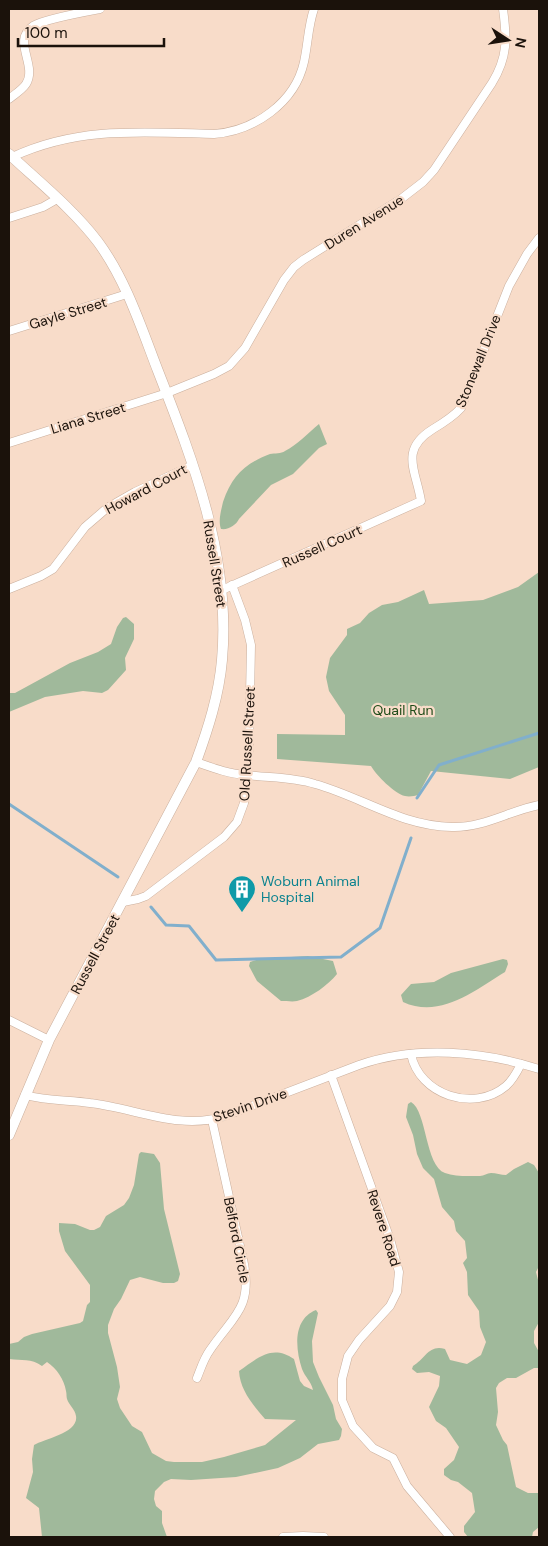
<svg xmlns="http://www.w3.org/2000/svg" width="548" height="1546" font-family="'DM Sans',sans-serif">
	<style>
		.green { fill: #a0b99b }
		.lines { fill: none; stroke-linecap: round; stroke-linejoin: round }
		.stream { stroke: #81afcc; stroke-width: 3 }
		.minor-casing { stroke: #caaf9d; stroke-width: 9 }
		.tertiary-casing { stroke: #caaf9d; stroke-width: 11 }
		.minor { stroke: #fff; stroke-width: 8 }
		.tertiary { stroke: #fff; stroke-width: 10 }
		.labels { text-anchor: middle; dominant-baseline: central; stroke-width: 4.5; stroke-linejoin: round; paint-order: stroke }
		.street-label { font-size: 14px; fill: #1b120b; stroke: #f8dcc9 }
		.park-label { font-size: 14px; fill: #204c19; stroke: #f8dcc9 }
		.culture-label { font-size: 14px; fill: #0d838f; stroke: #f8dcc9; text-anchor: start }
	</style>
	<rect width="100%" height="100%" fill="#f8dcc9"/>
	<g class="green">
		<path d="M319 424 327 444 319 448 293 474 271 485 239 519C236 525 229 530 221 529 218 521 221 511 223 502 232 476 244 464 270 454 275 453 281 454 285 451 297 445 308 433 319 424Z"/>
		<path d="M539 572V767L510 779 431 771 418 795C415 796 409 797 405 796 395 794 376 775 371 766L277 759V734L345 735V715L329 691 326 677 330 658 347 635V629L360 623 369 613 382 605 398 602 424 590 429 604 483 600 518 587Z"/>
		<path d="M126 617 134 624V639L125 658 126 670 108 690 102 693 83 691 45 697 9 712V693H15L70 663 98 652 111 644 117 627 123 618Z"/>
		<path d="M308 956 333 961 337 974C328 985 312 997 297 1001 293 1002 286 1001 281 1001L257 981 249 966 250 962 259 959Z"/>
		<path d="M503 959 507 960 508 964 505 972C474 991 440 1019 403 1002L401 995 411 984 434 982 451 973Z"/>
		<path d="M411 1102C427 1111 425 1166 445 1173 455 1177 469 1176 480 1176 484 1176 487 1173 491 1173 496 1173 501 1175 506 1175L514 1169 528 1162 534 1165 539 1173V1266L536 1272 539 1284V1322L534 1331V1343L539 1352V1368H534L516 1378H507L499 1383 496 1388 498 1412 496 1425 503 1440 507 1445 516 1487 528 1493H539V1527L533 1532 532 1537H468L464 1532V1526L475 1512 472 1493 458 1482 451 1480 444 1475V1469L454 1460 459 1447 446 1428 436 1421 429 1407 439 1386 440 1376 429 1372 417 1373 412 1369 413 1366C425 1359 429 1344 445 1349L450 1360 467 1364 481 1355 486 1342 480 1327 479 1311 468 1295 467 1272 463 1263 467 1258 465 1241 456 1231 454 1221 442 1207 434 1179 423 1168 417 1154 413 1135 406 1117 408 1104Z"/>
		<path d="M141 1152 154 1154 160 1163 164 1209 180 1274 178 1281 174 1283H163L140 1277 130 1280 121 1299 114 1309 108 1325V1333L117 1367 120 1387 117 1399 120 1408 132 1426 142 1432 152 1453 166 1461 174 1462H202L224 1457 265 1445 296 1420 265 1419C253 1405 240 1390 239 1371 258 1358 272 1344 294 1359L300 1381 304 1386 313 1390C311 1381 305 1377 302 1369 295 1348 293 1319 316 1310L318 1313 312 1341 313 1362 319 1377 333 1405 336 1419 342 1429 341 1436 339 1440 318 1444 300 1458 278 1468 236 1477 191 1480 171 1479 164 1482 155 1491 154 1499 156 1506 162 1511V1523L167 1537H42L39 1508 26 1498 33 1472 32 1459 34 1445C44 1439 79 1433 76 1416 75 1409 69 1405 67 1399 66 1394 67 1396 66 1391 64 1379 57 1369 47 1362L42 1366C31 1358 22 1361 9 1359V1344L18 1342 24 1337 32 1334 80 1323 83 1321 87 1305 90 1302V1285L65 1251 59 1231V1223L75 1224 90 1230H94L100 1227 106 1216 124 1205 129 1198 134 1185 139 1154Z"/>
	</g>
	<g class="lines">
		<g class="stream">
			<path d="M417 798 439 765 539 733"/>
			<path d="M9 804 118 877"/>
			<path d="M151 907 166 925 189 926 216 960 341 957 380 928 411 838"/>
		</g>
		<g class="minor-casing">
			<g id="minor">
				<path d="M9 99C15 94 22 90 26 84 38 65 11 41 33 26 45 19 84 12 100 9"/>
				<path d="M12 157C78 126 143 132 214 134 254 131 295 103 304 62 308 44 308 26 314 9"/>
				<path d="M9 218 43 207 57 199"/>
				<path d="M9 331 127 294"/>
				<path d="M9 443 167 393 214 374 229 366 245 348 284 280 294 267 303 260 401 199 423 182 434 170 492 83C508 57 507 38 503 9"/>
				<path d="M9 589 41 576 53 569 85 527 107 508 135 492 193 465"/>
				<path d="M222 590 421 501C416 470 399 450 433 429 443 423 453 417 461 408L509 286 527 254 539 238"/>
				<path d="M196 762C213 768 229 774 247 775 270 778 292 777 315 784 362 797 401 826 452 827 483 828 509 811 539 805"/>
				<path d="M123 902 138 899 146 896 224 837 237 822 244 803 249 748 251 645 245 620 232 585"/>
				<path d="M9 1020 49 1040"/>
				<path d="M411 1054C419 1095 474 1113 506 1086 513 1080 517 1072 521 1064"/>
				<path d="M331 1075 390 1239 399 1272 397 1292 390 1306 359 1340 348 1356 342 1379V1400L353 1426 373 1448 393 1458 407 1486 450 1537"/>
				<path d="M25 1095C47 1101 68 1100 90 1103 135 1108 180 1131 225 1116L359 1065C416 1045 483 1051 539 1069"/>
				<path d="M197 1378C201 1368 204 1358 210 1350 233 1316 252 1309 244 1264L212 1120"/>
				<path d="M283 1537 303 1536 324 1537"/>
			</g>
		</g>
		<g class="tertiary-casing">
			<path id="tertiary" d="M9 154C39 182 73 209 98 242 126 280 141 327 158 371 194 463 231 559 222 660 219 695 208 729 196 762L49 1040 9 1135"/>
		</g>
		<use href="#minor" class="minor"/>
		<use href="#tertiary" class="tertiary"/>
	</g>
	<defs>
		<g id="building-pin" transform="scale(1.4375)"><path d="M0 17L-7.5 6A9.5 9.5 0 1 1 7.5 6Z" fill="#0f9aa8" stroke="#f8dcc9"/><path d="M-4-6H4V6H1V3H-1V6H-4ZM-2.5-4.3h1.7v1.8h-1.7ZM.8-4.3h1.7v1.8H.8ZM-2.5-1h1.7V.8h-1.7ZM.8-1h1.7V.8H.8Z" fill="#fff"/></g>
	</defs>
	<g fill-rule="evenodd">
		<use href="#building-pin" x="242" y="889"/>
	</g>
	<g class="labels">
		<g class="street-label">
			<text transform="translate(364 222) rotate(-32)">Duren Avenue</text>
			<text transform="translate(68 313) rotate(-17)">Gayle Street</text>
			<text transform="translate(478 361) rotate(-68)">Stonewall Drive</text>
			<text transform="translate(88 418) rotate(-17)">Liana Street</text>
			<text transform="translate(146 489) rotate(-28)">Howard Court</text>
			<text transform="translate(322 546) rotate(-24)">Russell Court</text>
			<text transform="translate(215 564) rotate(81)">Russell Street</text>
			<text transform="translate(247 744) rotate(-87)">Old Russell Street</text>
			<text transform="translate(95 954) rotate(-62)">Russell Street</text>
			<text transform="translate(250 1105) rotate(-19)">Stevin Drive</text>
			<text transform="translate(384 1228) rotate(72)">Revere Road</text>
			<text transform="translate(237 1240) rotate(79)">Belford Circle</text>
		</g>
		<g class="park-label">
			<text x="403" y="710">Quail Run</text>
		</g>
		<g class="culture-label">
			<text x="261" y="881">Woburn Animal<tspan x="261" dy="16">Hospital</tspan></text>
		</g>
	</g>
	<rect width="548" height="1546" fill="none" stroke="#1b120b" stroke-width="20"/>
	<g transform="translate(508 40) rotate(102)" stroke="#f8dcc9" stroke-width="4" paint-order="stroke">
	<path d="M0-4L9 19L0 12L-9 19Z" fill="#1b120b"/>
	<text y="-8" font-size="14" font-weight="bold" text-anchor="middle" fill="#1b120b">N</text>
	</g>
	<path d="M18 38v8h146v-8" fill="none" stroke="#1b120b" stroke-width="2.5"/>
	<text x="25" y="38" font-size="15" fill="#1b120b" stroke="#f8dcc9" stroke-width="4" paint-order="stroke">100 m</text>
</svg>
